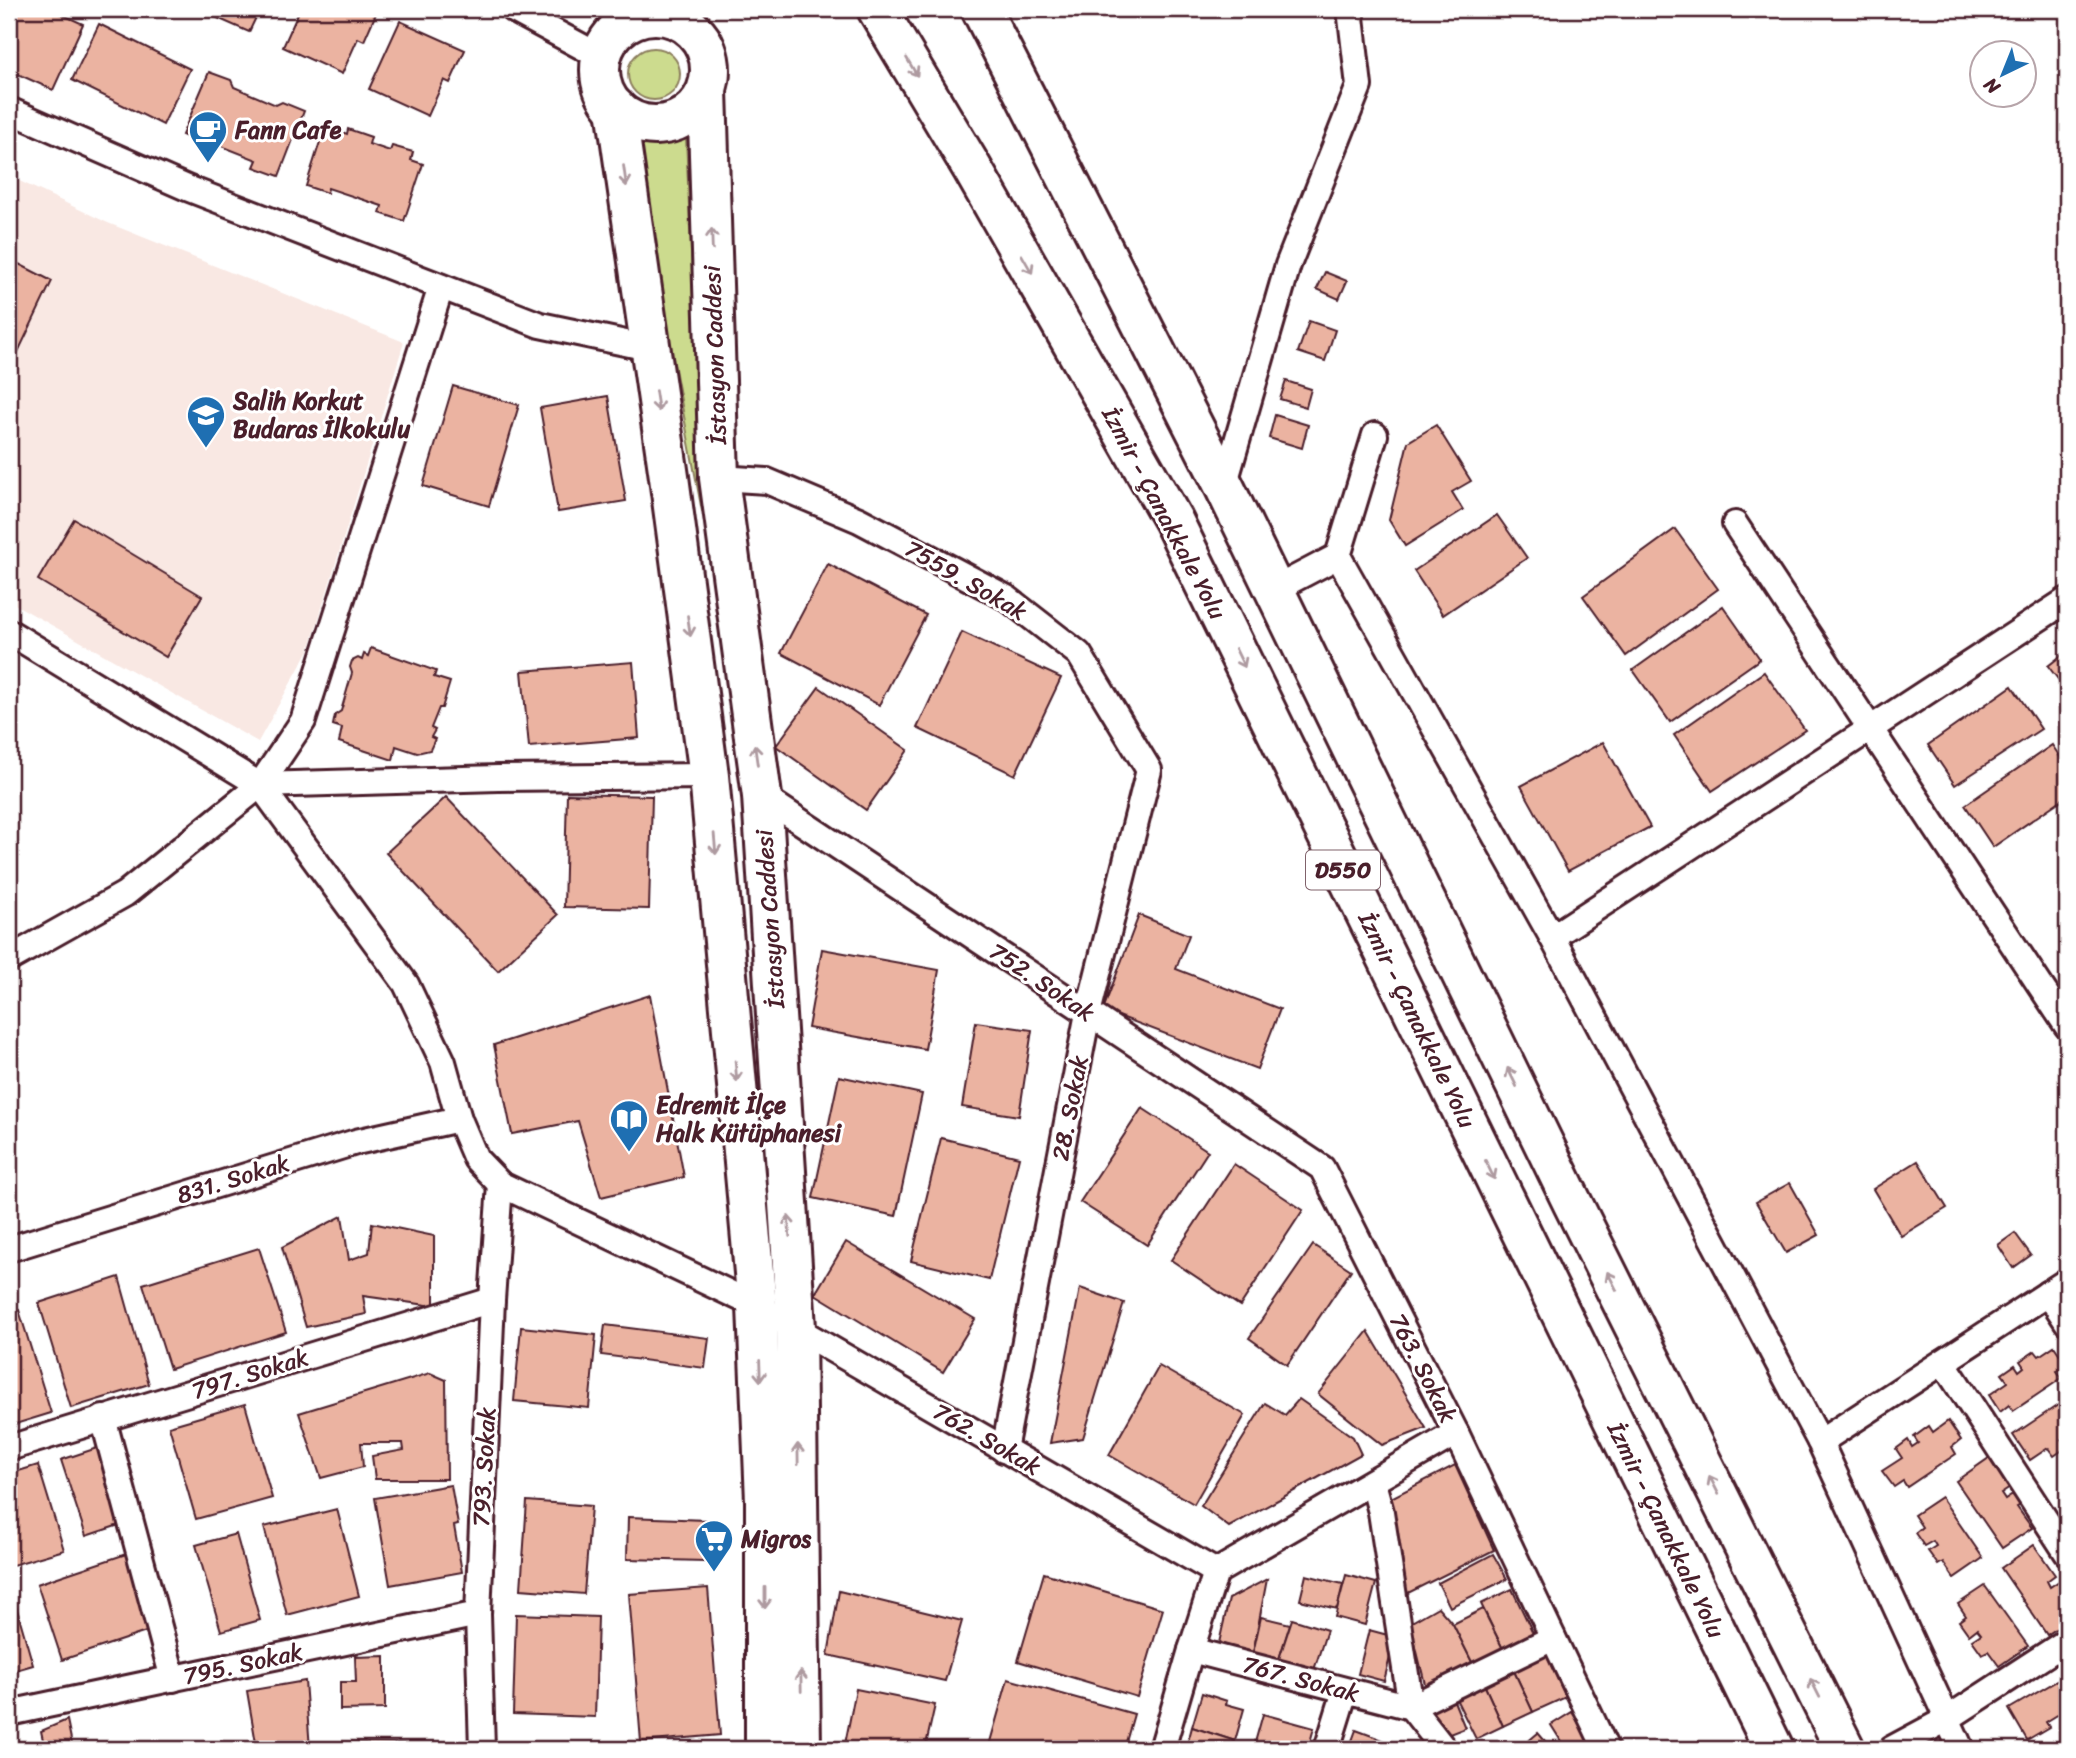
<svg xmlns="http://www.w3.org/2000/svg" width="2076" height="1758" font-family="Sriracha,sans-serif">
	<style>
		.built { fill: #f9e8e3 }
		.green { fill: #ccdb8e; stroke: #8b7d5c; stroke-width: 2 }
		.building { fill: #ebb3a1; stroke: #4a1f2b; stroke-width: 2 }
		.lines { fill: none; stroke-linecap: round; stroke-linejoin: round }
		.minor-casing { stroke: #4a1f2b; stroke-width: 30 }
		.primary-casing { stroke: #4a1f2b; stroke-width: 44 }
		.trunk-casing { stroke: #4a1f2b; stroke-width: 44 }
		.minor { stroke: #fff; stroke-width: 24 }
		.primary { stroke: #fff; stroke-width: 38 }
		.trunk { stroke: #fff; stroke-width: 38 }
		.oneway { stroke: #ae9aa0 }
		.labels { text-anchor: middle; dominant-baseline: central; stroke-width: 6; stroke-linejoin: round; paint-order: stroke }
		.shield { fill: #fff; stroke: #80626b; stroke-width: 2 }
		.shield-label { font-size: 23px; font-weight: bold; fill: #4a1f2b }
		.poi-label { font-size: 24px; font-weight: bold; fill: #4a1f2b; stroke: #fff; text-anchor: start }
		.street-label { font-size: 24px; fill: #4a1f2b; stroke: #fff }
	</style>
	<rect width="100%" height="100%" fill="#fff"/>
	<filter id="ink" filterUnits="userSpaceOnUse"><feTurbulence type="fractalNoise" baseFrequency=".0143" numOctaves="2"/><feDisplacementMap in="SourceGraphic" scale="14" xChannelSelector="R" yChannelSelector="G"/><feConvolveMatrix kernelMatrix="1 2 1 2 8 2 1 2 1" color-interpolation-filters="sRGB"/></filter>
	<g filter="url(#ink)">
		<path class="built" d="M9 176 108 223 404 342 309 650 258 742 9 601Z"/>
		<g class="green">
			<circle cx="654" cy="74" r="26"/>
			<path d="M686 138 696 365 706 512 702 511 633 148 637 140Z"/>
		</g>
		<g class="building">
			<path d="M9 9H50L83 24 53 90 9 70Z"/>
			<path d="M197 9H260L249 32Z"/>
			<path d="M300 9H378L364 41 358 38 342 74 283 47Z"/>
			<path d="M400 21 465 50 450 83 444 80 428 116 369 89Z"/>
			<path d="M99 24 190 69 163 125 72 80Z"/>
			<path d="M209 72 231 80 234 87 276 105 282 102 304 111 279 176 254 167 257 160 209 141 207 146 182 135Z"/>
			<path d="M325 126 347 134 348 129 371 137 369 144 390 151 392 146 413 152 411 160 423 164 404 221 380 213 382 206 328 188 327 193 306 186Z"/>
			<path d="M9 259 52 281 18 352 9 348Z"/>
			<path d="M1325 272 1347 281 1339 299 1317 289Z"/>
			<path d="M1309 321 1335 330 1325 361 1298 352Z"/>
			<path d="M1286 381 1311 389 1306 407 1280 399Z"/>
			<path d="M453 386 519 405 489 506 423 486Z"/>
			<path d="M608 396 626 501 558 512 540 408Z"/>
			<path d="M1275 415 1308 425 1302 448 1269 438Z"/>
			<path d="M1436 425 1471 481 1452 492 1463 510 1405 546 1389 520 1408 442Z"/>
			<path d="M1497 515 1527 558 1443 615 1414 571Z"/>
			<path d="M74 519 202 596 166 657 38 580Z"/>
			<path d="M1675 529 1718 589 1626 656 1583 596Z"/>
			<path d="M828 564 926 615 879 705 781 653Z"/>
			<path d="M1723 606 1760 659 1670 722 1633 670Z"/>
			<path d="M962 632 1061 678 1015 775 917 728Z"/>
			<path d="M371 648 436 671 434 677 450 682 442 708H439L431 728 435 730 431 737 435 739 430 750 417 753 396 746 393 760 339 742 342 728 333 725 335 715 341 711 352 673 350 667 352 661 358 658 362 660 364 654 368 656Z"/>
			<path d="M2067 651V691L2048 666Z"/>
			<path d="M633 662 639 738 529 747 522 671Z"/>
			<path d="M1764 672 1805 730 1712 791 1674 735Z"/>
			<path d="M2012 686 2041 729 1955 785 1928 745Z"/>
			<path d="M819 687 908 750 866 810 776 746Z"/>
			<path d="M1603 742 1650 827 1568 871 1521 786Z"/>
			<path d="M2052 745 2067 767V796L1993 847 1965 805Z"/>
			<path d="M567 794 652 796 649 909 564 907Z"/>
			<path d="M446 797 558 915 498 971 386 853Z"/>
			<path d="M1139 915 1189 935 1176 969 1280 1009 1257 1069 1103 1010Z"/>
			<path d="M822 949 939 970 925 1049 808 1028Z"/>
			<path d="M650 995 684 1177 601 1197 578 1121 512 1134 494 1045Z"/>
			<path d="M976 1022 1032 1030 1019 1116 962 1107Z"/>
			<path d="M839 1076 922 1094 896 1216 813 1198Z"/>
			<path d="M1142 1108 1208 1151 1147 1245 1080 1202Z"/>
			<path d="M941 1138 1019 1157 989 1280 911 1261Z"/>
			<path d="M1918 1161 1947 1208 1901 1236 1873 1189Z"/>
			<path d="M1234 1164 1303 1210 1240 1306 1171 1260Z"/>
			<path d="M1790 1183 1819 1235 1786 1253 1756 1202Z"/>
			<path d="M342 1216 349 1260 369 1253 372 1223 434 1236V1306L363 1296 366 1314 306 1327 282 1247Z"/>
			<path d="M2015 1233 2031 1255 2013 1268 1998 1245Z"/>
			<path d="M846 1242 975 1319 943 1372 815 1294Z"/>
			<path d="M1313 1245 1351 1270 1287 1365 1249 1338Z"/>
			<path d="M259 1248 286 1332 170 1369 143 1284Z"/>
			<path d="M119 1277 149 1384 71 1408 39 1303Z"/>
			<path d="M1080 1288 1124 1303 1083 1438 1050 1443Z"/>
			<path d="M19 1310 51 1413 9 1426V1313Z"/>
			<path d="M605 1325 709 1338 705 1368 601 1355Z"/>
			<path d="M521 1327 596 1335 589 1408 514 1401Z"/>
			<path d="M1368 1331 1426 1428 1382 1445 1318 1394Z"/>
			<path d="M2054 1346 2067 1365 2057 1371 2062 1378 2013 1411 2009 1405 2000 1412 1989 1395 2008 1382 2002 1374 2015 1365 2019 1371 2024 1367 2020 1361 2035 1351 2039 1356Z"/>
			<path d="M1159 1366 1245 1415 1194 1504 1109 1455Z"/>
			<path d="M430 1373 446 1380 447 1479H375L372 1456 404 1450 403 1443H361L363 1467 321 1478 299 1413Z"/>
			<path d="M1299 1399 1353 1437 1361 1454 1229 1527 1201 1506 1265 1403 1285 1415Z"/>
			<path d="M2067 1399V1436L2061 1439 2067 1447 2054 1456 2048 1448 2030 1460 2013 1435Z"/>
			<path d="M245 1404 272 1498 196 1519 169 1426Z"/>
			<path d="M1948 1421 1961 1440 1952 1447 1956 1454 1907 1487 1903 1481 1894 1487 1882 1471 1902 1458 1896 1449 1908 1440 1912 1447 1918 1443 1914 1437 1929 1426 1933 1432Z"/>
			<path d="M97 1448 122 1524 86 1536 61 1460Z"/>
			<path d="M1989 1458 2010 1488 2001 1494 2005 1500 2014 1494 2022 1504 2017 1507 2032 1528 2002 1548 1956 1481Z"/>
			<path d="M38 1465 64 1550 9 1566V1474Z"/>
			<path d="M1455 1465 1494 1550 1404 1595 1387 1500Z"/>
			<path d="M451 1485 458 1525 454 1526 462 1572 390 1585 375 1498Z"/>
			<path d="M1941 1497 1983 1558 1954 1578 1943 1562 1938 1565 1928 1551 1936 1546 1933 1541 1924 1546 1915 1533 1922 1527 1914 1515Z"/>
			<path d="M527 1501 591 1506 584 1594 521 1589Z"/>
			<path d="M337 1509 359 1596 287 1615 264 1527Z"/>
			<path d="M628 1517 706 1520 705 1561 627 1559Z"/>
			<path d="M236 1534 260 1620 221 1631 196 1545Z"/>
			<path d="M2034 1545 2055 1575 2047 1581 2050 1587 2059 1581 2067 1591 2062 1594 2067 1601V1621L2047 1635 2001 1568Z"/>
			<path d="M129 1553 155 1629 62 1660 37 1584Z"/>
			<path d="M1493 1554 1507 1579 1450 1607 1438 1583Z"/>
			<path d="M1044 1573 1163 1609 1137 1697 1018 1661Z"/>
			<path d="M1306 1575 1343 1584 1337 1609 1300 1600Z"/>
			<path d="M1346 1575 1376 1583 1365 1625 1335 1617Z"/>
			<path d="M1267 1579 1253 1653 1219 1643 1229 1599Z"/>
			<path d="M1985 1586 2028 1646 1999 1666 1988 1651 1982 1654 1972 1640 1981 1634 1977 1629 1969 1635 1959 1621 1966 1616 1958 1604Z"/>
			<path d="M708 1588 720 1735 641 1742 629 1594Z"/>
			<path d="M1512 1589 1534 1635 1503 1649 1481 1604Z"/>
			<path d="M839 1591 962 1621 945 1681 828 1655Z"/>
			<path d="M12 1592 33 1665 9 1672V1593Z"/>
			<path d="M1438 1607 1453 1624 1473 1664 1426 1688 1410 1623Z"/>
			<path d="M1483 1609 1503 1649 1473 1664 1453 1624Z"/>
			<path d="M516 1614 598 1617 595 1717 513 1714Z"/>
			<path d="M1261 1617 1290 1624 1279 1659 1253 1653Z"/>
			<path d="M1292 1619 1327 1630 1314 1670 1279 1659Z"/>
			<path d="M1369 1630 1395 1637 1384 1681 1358 1674Z"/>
			<path d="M1546 1654 1566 1697 1533 1712 1513 1669Z"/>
			<path d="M385 1656V1709L340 1710V1682H356L355 1657Z"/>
			<path d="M1513 1669 1533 1712 1503 1726 1483 1682Z"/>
			<path d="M2067 1675V1709L2046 1722 2049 1727 2027 1740 2009 1709Z"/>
			<path d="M1008 1679 1134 1714 1124 1749H988Z"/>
			<path d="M305 1681 310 1749H257L247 1691Z"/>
			<path d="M1483 1682 1503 1726 1476 1739 1454 1695Z"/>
			<path d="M856 1689 935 1705 925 1749H844Z"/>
			<path d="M1202 1693 1227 1701 1226 1704 1244 1709 1235 1741 1192 1727Z"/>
			<path d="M1454 1701 1465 1728 1442 1737 1431 1711Z"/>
			<path d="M1572 1712 1594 1749H1566L1551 1725Z"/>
			<path d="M1263 1714 1314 1728 1308 1749H1265L1254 1746Z"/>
			<path d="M67 1720 73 1749H45L41 1731Z"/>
			<path d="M1192 1727 1235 1741 1232 1749H1186Z"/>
			<path d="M1356 1730 1407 1749H1349Z"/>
			<path d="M1538 1733 1552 1749H1532L1526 1743Z"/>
			<path d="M337 1742 449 1744 448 1749H337Z"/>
		</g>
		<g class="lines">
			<g class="minor-casing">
				<g id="minor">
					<path d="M512 9 601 57"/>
					<path d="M9 110 187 188 540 325 649 348"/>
					<path d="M719 478 767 481 859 520 1007 598 1079 654 1149 770 1088 1013 1004 1450"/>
					<path d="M1224 486 1288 265 1359 86 1350 9"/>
					<path d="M1735 524 2067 1026"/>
					<path d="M1338 556 1375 435"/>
					<path d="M1275 589 1338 556 1552 937 1820 1442 1961 1749"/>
					<path d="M9 632 260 785 406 984 443 1062 459 1119 476 1159 500 1184 757 1306 1216 1572"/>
					<path d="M260 785 498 778 709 776"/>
					<path d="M762 796 1322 1168 1456 1433 1216 1572"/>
					<path d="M1552 937 2067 600"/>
					<path d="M9 959 125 894 260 785 303 721 441 287"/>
					<path d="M9 1249 356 1142 459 1119"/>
					<path d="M2048 1293 2067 1322"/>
					<path d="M1943 1362 2067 1553"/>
					<path d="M103 1418 173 1679"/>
					<path d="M1456 1433 1606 1749"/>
					<path d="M1820 1442 2067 1281"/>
					<path d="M9 1448 492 1300"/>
					<path d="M1373 1483 1381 1512 1411 1707 1444 1749"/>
					<path d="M1191 1650 1411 1707 1553 1638"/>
					<path d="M9 1713 478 1614"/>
					<path d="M482 1749 478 1614 492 1300 500 1184"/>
					<path d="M1162 1749 1191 1650 1216 1572"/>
					<path d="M1327 1749 1345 1691"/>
					<path d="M1891 1749 1947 1719 2067 1641"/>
				</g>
			</g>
			<g class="primary-casing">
				<g id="primary">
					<circle cx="655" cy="70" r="55"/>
					<path d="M707 90 719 478 762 796 796 1328 801 1749"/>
					<path d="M616 108 669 477 709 776 757 1306 765 1501V1749"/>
				</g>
			</g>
			<g class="trunk-casing">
				<g id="trunk">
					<path d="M877 9 972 168 1173 520 1774 1749"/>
					<path d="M981 9 1224 486 1573 1204 1845 1749"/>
				</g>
			</g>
			<use href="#minor" class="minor"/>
			<use href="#primary" class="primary"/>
			<use href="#trunk" class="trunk"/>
		</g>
		<defs><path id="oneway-shaft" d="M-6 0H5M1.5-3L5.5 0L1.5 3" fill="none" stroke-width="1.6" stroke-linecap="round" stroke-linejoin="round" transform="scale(1.75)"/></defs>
		<g class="oneway">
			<use href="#oneway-shaft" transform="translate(912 67) rotate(59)"/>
			<use href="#oneway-shaft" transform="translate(625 176) rotate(82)"/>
			<use href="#oneway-shaft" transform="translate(712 239) rotate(-92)"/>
			<use href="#oneway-shaft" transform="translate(1027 264) rotate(60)"/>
			<use href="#oneway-shaft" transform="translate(657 401) rotate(81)"/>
			<use href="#oneway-shaft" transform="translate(689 626) rotate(82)"/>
			<use href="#oneway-shaft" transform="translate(1240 658) rotate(64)"/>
			<use href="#oneway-shaft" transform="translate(756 755) rotate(-98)"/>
			<use href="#oneway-shaft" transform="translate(715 844) rotate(85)"/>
			<use href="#oneway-shaft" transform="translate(736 1071) rotate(85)"/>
			<use href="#oneway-shaft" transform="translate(1512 1077) rotate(-116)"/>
			<use href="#oneway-shaft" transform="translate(1490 1170) rotate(64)"/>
			<use href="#oneway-shaft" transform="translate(789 1226) rotate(-94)"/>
			<use href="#oneway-shaft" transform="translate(1612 1281) rotate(-117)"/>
			<use href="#oneway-shaft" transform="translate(760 1371) rotate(88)"/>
			<use href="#oneway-shaft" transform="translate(798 1454) rotate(-91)"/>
			<use href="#oneway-shaft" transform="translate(1714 1485) rotate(-117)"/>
			<use href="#oneway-shaft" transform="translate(765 1598) rotate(90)"/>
			<use href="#oneway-shaft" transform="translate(801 1681) rotate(-91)"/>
			<use href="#oneway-shaft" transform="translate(1815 1688) rotate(-117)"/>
		</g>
	</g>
	<defs>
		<g id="cafe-pin" transform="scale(2.0125)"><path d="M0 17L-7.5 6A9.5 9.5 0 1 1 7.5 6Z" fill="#1f6fb2" stroke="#fff"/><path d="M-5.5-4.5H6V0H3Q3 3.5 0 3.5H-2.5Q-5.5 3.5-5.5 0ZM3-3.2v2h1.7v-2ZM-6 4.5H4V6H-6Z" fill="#fff"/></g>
		<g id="school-pin" transform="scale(2.0125)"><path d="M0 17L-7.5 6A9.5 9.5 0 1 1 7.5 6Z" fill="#1f6fb2" stroke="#fff"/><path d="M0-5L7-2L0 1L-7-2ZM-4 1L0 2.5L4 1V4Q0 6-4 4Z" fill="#fff"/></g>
		<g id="library-pin" transform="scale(2.0125)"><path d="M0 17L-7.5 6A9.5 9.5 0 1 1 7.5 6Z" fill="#1f6fb2" stroke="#fff"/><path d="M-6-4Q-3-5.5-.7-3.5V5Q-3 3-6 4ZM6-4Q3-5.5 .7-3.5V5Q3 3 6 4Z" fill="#fff"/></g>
		<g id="supermarket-pin" transform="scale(2.0125)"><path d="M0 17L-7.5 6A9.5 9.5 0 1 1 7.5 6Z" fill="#1f6fb2" stroke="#fff"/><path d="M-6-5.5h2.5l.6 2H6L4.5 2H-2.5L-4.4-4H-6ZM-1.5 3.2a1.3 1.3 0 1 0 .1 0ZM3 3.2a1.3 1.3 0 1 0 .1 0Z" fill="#fff"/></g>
	</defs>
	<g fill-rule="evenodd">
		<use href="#cafe-pin" x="208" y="130"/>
		<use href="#school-pin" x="206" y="415"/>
		<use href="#library-pin" x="629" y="1119"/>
		<use href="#supermarket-pin" x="714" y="1539"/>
	</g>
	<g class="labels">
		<rect class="shield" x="1306" y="850.5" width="74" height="39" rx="5"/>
		<g class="shield-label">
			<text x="1343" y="870">D550</text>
		</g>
		<g class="poi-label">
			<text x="235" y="130">Fann Cafe</text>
			<text x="233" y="401">Salih Korkut<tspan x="233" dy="28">Budaras İlkokulu</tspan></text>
			<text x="656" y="1105">Edremit İlçe<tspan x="656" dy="28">Halk Kütüphanesi</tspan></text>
			<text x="741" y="1539">Migros</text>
		</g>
		<g class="street-label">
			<text transform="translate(715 355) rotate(-92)">İstasyon Caddesi</text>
			<text transform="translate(1164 513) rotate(62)">İzmir - Çanakkale Yolu</text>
			<text transform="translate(966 580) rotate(30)">7559. Sokak</text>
			<text transform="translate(770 919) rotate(-94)">İstasyon Caddesi</text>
			<text transform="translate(1042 982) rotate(34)">752. Sokak</text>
			<text transform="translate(1417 1020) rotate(64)">İzmir - Çanakkale Yolu</text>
			<text transform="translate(1070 1108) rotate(-79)">28. Sokak</text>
			<text transform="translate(233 1179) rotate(-17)">831. Sokak</text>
			<text transform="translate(1423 1368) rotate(63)">763. Sokak</text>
			<text transform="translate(250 1374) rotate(-17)">797. Sokak</text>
			<text transform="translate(987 1439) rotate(30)">762. Sokak</text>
			<text transform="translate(484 1467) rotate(-87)">793. Sokak</text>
			<text transform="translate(1666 1530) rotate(64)">İzmir - Çanakkale Yolu</text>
			<text transform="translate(243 1664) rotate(-12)">795. Sokak</text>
			<text transform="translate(1301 1679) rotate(15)">767. Sokak</text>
		</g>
	</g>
	<rect width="2076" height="1758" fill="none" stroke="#fff" stroke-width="35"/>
	<rect x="18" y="18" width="2041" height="1723" fill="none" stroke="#4a1f2b" stroke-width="2.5" filter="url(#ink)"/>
	<g transform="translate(2003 74) rotate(223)"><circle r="33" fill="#ffffff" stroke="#b7a5aa" stroke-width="2"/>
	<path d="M0-5L12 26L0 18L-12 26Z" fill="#1f6fb2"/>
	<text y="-10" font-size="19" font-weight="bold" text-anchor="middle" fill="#4a1f2b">N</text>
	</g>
</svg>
